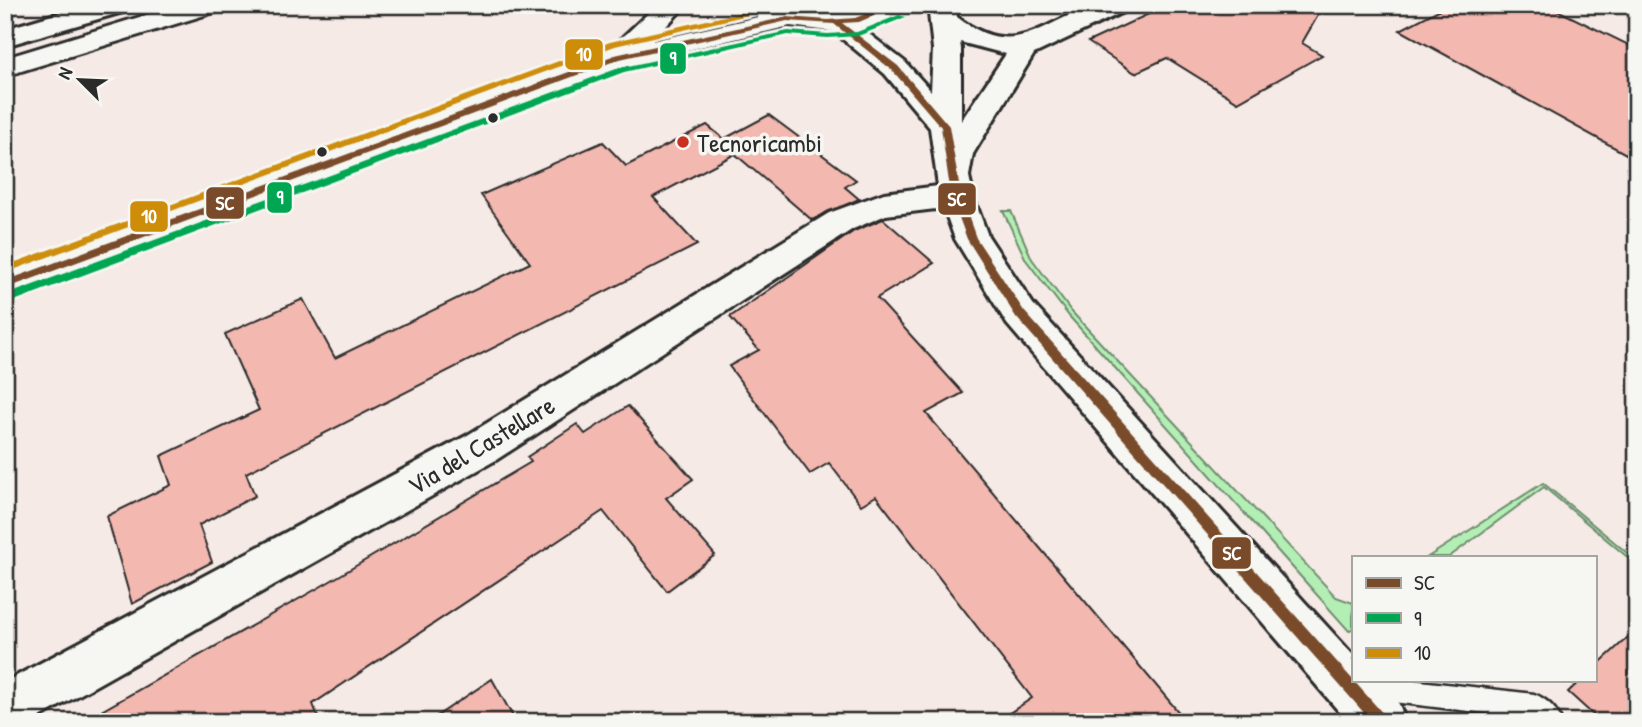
<svg xmlns="http://www.w3.org/2000/svg" width="1642" height="727" font-family="'Patrick Hand',sans-serif">
	<style>
		.green { fill: #b3efb4; stroke: #6f8d70; stroke-width: 2 }
		.building { fill: #f3b8b0; stroke: #2b2b2b; stroke-width: 2 }
		.lines { fill: none; stroke-linecap: round; stroke-linejoin: round }
		.service-casing { stroke: #2b2b2b; stroke-width: 5 }
		.minor-casing { stroke: #2b2b2b; stroke-width: 6 }
		.tertiary-casing { stroke: #2b2b2b; stroke-width: 6 }
		.motorway-casing { stroke: #2b2b2b; stroke-width: 6 }
		.service { fill: #f6f6f2; fill-rule: evenodd }
		.minor { fill: #f6f6f2; fill-rule: evenodd }
		.tertiary { fill: #f6f6f2; fill-rule: evenodd }
		.motorway { fill: #f6f6f2; fill-rule: evenodd }
		.bus-1-casing { stroke: #f6f6f2; stroke-width: 6 }
		.bus-2-casing { stroke: #f6f6f2; stroke-width: 6 }
		.bus-3-casing { stroke: #f6f6f2; stroke-width: 6 }
		.bus-1 { fill: #7a4b2a; fill-rule: evenodd }
		.bus-2 { fill: #00a651; fill-rule: evenodd }
		.bus-3 { fill: #ce8d09; fill-rule: evenodd }
		.bus-dot { fill: #2b2b2b; stroke: #f6f6f2; stroke-width: 2.5 }
		.poi-dot { fill: #c8321e; stroke: #f6f6f2; stroke-width: 2.5 }
		.labels { text-anchor: middle; dominant-baseline: central; stroke-width: 7; stroke-linejoin: round; paint-order: stroke }
		.poi-label { font-size: 26px; fill: #2b2b2b; stroke: #f6f6f2; text-anchor: start }
		.street-label { font-size: 26px; fill: #2b2b2b; stroke: #f6f6f2 }
		.line-badge { stroke: #f6f6f2; stroke-width: 2.5 }
		.badge-label { font-size: 19px; text-anchor: middle; font-weight: bold; fill: #fff }
	</style>
	<rect width="100%" height="100%" fill="#f5eae5"/>
	<filter id="ink" filterUnits="userSpaceOnUse"><feTurbulence type="fractalNoise" baseFrequency=".0143" numOctaves="2"/><feDisplacementMap in="SourceGraphic" scale="14" xChannelSelector="R" yChannelSelector="G"/><feConvolveMatrix kernelMatrix="1 2 1 2 8 2 1 2 1" color-interpolation-filters="sRGB"/></filter>
	<g filter="url(#ink)">
		<g class="green">
			<path d="M1003 211H1011L1032 259 1071 311 1336 597 1353 603V628L1349 631 1069 316 1026 260Z"/>
			<path d="M1543 483 1637 561V565L1544 487 1449 557H1428Z"/>
		</g>
		<g class="building">
			<path d="M1168 5H1324L1302 43 1322 55 1238 102 1167 58 1135 73 1088 42Z"/>
			<path d="M1448 5H1547L1637 49V160L1400 30Z"/>
			<path d="M769 115 856 180 845 187 859 199 812 220 735 154 653 197 697 245 246 473 255 496 199 525 212 562 132 604 107 516 171 485 161 456 259 410 225 334 303 299 335 358 530 263 481 195 603 142 626 166 707 125 724 139Z"/>
			<path d="M883 219 934 263 877 298 963 393 926 413 1187 722H996L1032 698 876 496 861 505 829 463 810 474 729 366 759 350 730 317 854 231Z"/>
			<path d="M628 406 693 479 666 498 715 555 667 591 603 511 313 704 320 722H82L327 583 531 462 527 457 577 424 585 434Z"/>
			<path d="M1637 629V722H1601L1568 692 1581 680H1595V667Z"/>
			<path d="M492 679 516 722H428Z"/>
		</g>
		<g class="lines">
			<g class="service-casing">
				<path id="service" d="M1353 676V680H1411L1534 694C1547 699 1557 709 1562 722H1532L1528 718 1359 698 1350 695 1347 686Z"/>
			</g>
			<g class="minor-casing">
				<path id="minor" d="M928 5H956L957 17C1013 60 1038 25 1090 7 1101 3 1117 5 1128 5L1125 11 1034 54 973 154 969 176 973 196 988 236 1033 304 1353 655V680H1376L1399 704 1406 722H1348L1007 324 955 239 944 208 886 215 853 229 496 460 31 722H5V682L466 436 829 213 884 193 938 186 930 128 885 74 822 22 826 16H846L905 62 931 91 933 49ZM960 42 1006 54 961 121V49Z"/>
			</g>
			<g class="tertiary-casing">
				<path id="tertiary" d="M657 5H686L652 41 758 17 749 10 753 5C778 5 802 14 828 14 845 15 859 8 876 5 886 4 898 5 908 5L889 19 863 27 830 31 790 26 627 64 5 298V271L609 50Z"/>
			</g>
			<g class="motorway-casing">
				<g id="motorway">
					<path d="M86 5H129L126 11 5 46V29Z"/>
					<path d="M179 5H221L218 11 5 76V58Z"/>
				</g>
			</g>
			<use href="#service" class="service"/>
			<use href="#minor" class="minor"/>
			<use href="#tertiary" class="tertiary"/>
			<use href="#motorway" class="motorway"/>
			<g class="bus-1-casing">
				<path id="bus-1" d="M888 5H899L859 22 842 23 898 66 949 126 961 196 976 238 1024 311 1386 717 1388 722H1372L1016 317 967 239 951 196 941 127 892 70 834 24 787 21 620 59 5 289V281L615 55 787 17 828 20 855 18Z"/>
			</g>
			<g class="bus-2-casing">
				<path id="bus-2" d="M899 15 906 17 858 36 828 38 788 35 624 72 14 301 10 302 5 298 6 295 619 68 788 31 828 34 857 32Z"/>
			</g>
			<g class="bus-3-casing">
				<path id="bus-3" d="M773 5H861L857 7 828 10 787 6 615 46 5 273V266L610 42Z"/>
			</g>
			<use href="#bus-1" class="bus-1"/>
			<use href="#bus-2" class="bus-2"/>
			<use href="#bus-3" class="bus-3"/>
		</g>
	</g>
	<g class="bus-dot">
		<circle cx="493" cy="118" r="6"/>
		<circle cx="322" cy="152" r="6"/>
	</g>
	<circle class="poi-dot" cx="683" cy="142" r="7"/>
	<g class="labels">
		<g class="poi-label">
			<text x="697" y="142">Tecnoricambi</text>
		</g>
		<g class="street-label">
			<text transform="translate(481 445) rotate(-31)">Via del Castellare</text>
		</g>
	</g>
	<g class="line-badge">
		<rect x="564" y="38" width="40" height="33" rx="7" fill="#ce8d09"/>
		<rect x="659" y="42" width="28" height="33" rx="7" fill="#00a651"/>
		<rect x="266" y="181" width="27" height="33" rx="7" fill="#00a651"/>
		<rect x="937" y="182" width="40" height="34" rx="7" fill="#7a4b2a"/>
		<rect x="205" y="186" width="40" height="34" rx="7" fill="#7a4b2a"/>
		<rect x="129" y="200" width="40" height="33" rx="7" fill="#ce8d09"/>
		<rect x="1211" y="536" width="41" height="34" rx="7" fill="#7a4b2a"/>
	</g>
	<g class="badge-label">
		<text x="584" y="61">10</text>
		<text x="673" y="65">9</text>
		<text x="280" y="204">9</text>
		<text x="957" y="206">SC</text>
		<text x="225" y="210">SC</text>
		<text x="149" y="223">10</text>
		<text x="1232" y="560">SC</text>
	</g>
	<rect width="1642" height="727" fill="none" stroke="#f6f6f2" stroke-width="28"/>
	<rect x="14" y="14" width="1614" height="699" fill="none" stroke="#2b2b2b" stroke-width="2.5" filter="url(#ink)"/>
	<rect x="1352" y="556" width="245" height="126" fill="#f6f6f2" stroke="#a5a5a2" stroke-width="2"/>
	<rect x="1366" y="578" width="35" height="10" fill="#7a4b2a" stroke="#a5a5a2" stroke-width="2"/>
	<text x="1414" y="590" font-size="21" fill="#2b2b2b">SC</text>
	<rect x="1366" y="613" width="35" height="10" fill="#00a651" stroke="#a5a5a2" stroke-width="2"/>
	<text x="1414" y="626" font-size="21" fill="#2b2b2b">9</text>
	<rect x="1366" y="648" width="35" height="10" fill="#ce8d09" stroke="#a5a5a2" stroke-width="2"/>
	<text x="1414" y="660" font-size="21" fill="#2b2b2b">10</text>
	<g transform="translate(80 80) rotate(294)" stroke="#f6f6f2" stroke-width="5" paint-order="stroke">
	<path d="M0-5L12 26L0 18L-12 26Z" fill="#2b2b2b"/>
	<text y="-10" font-size="19" font-weight="bold" text-anchor="middle" fill="#2b2b2b">N</text>
	</g>
</svg>
